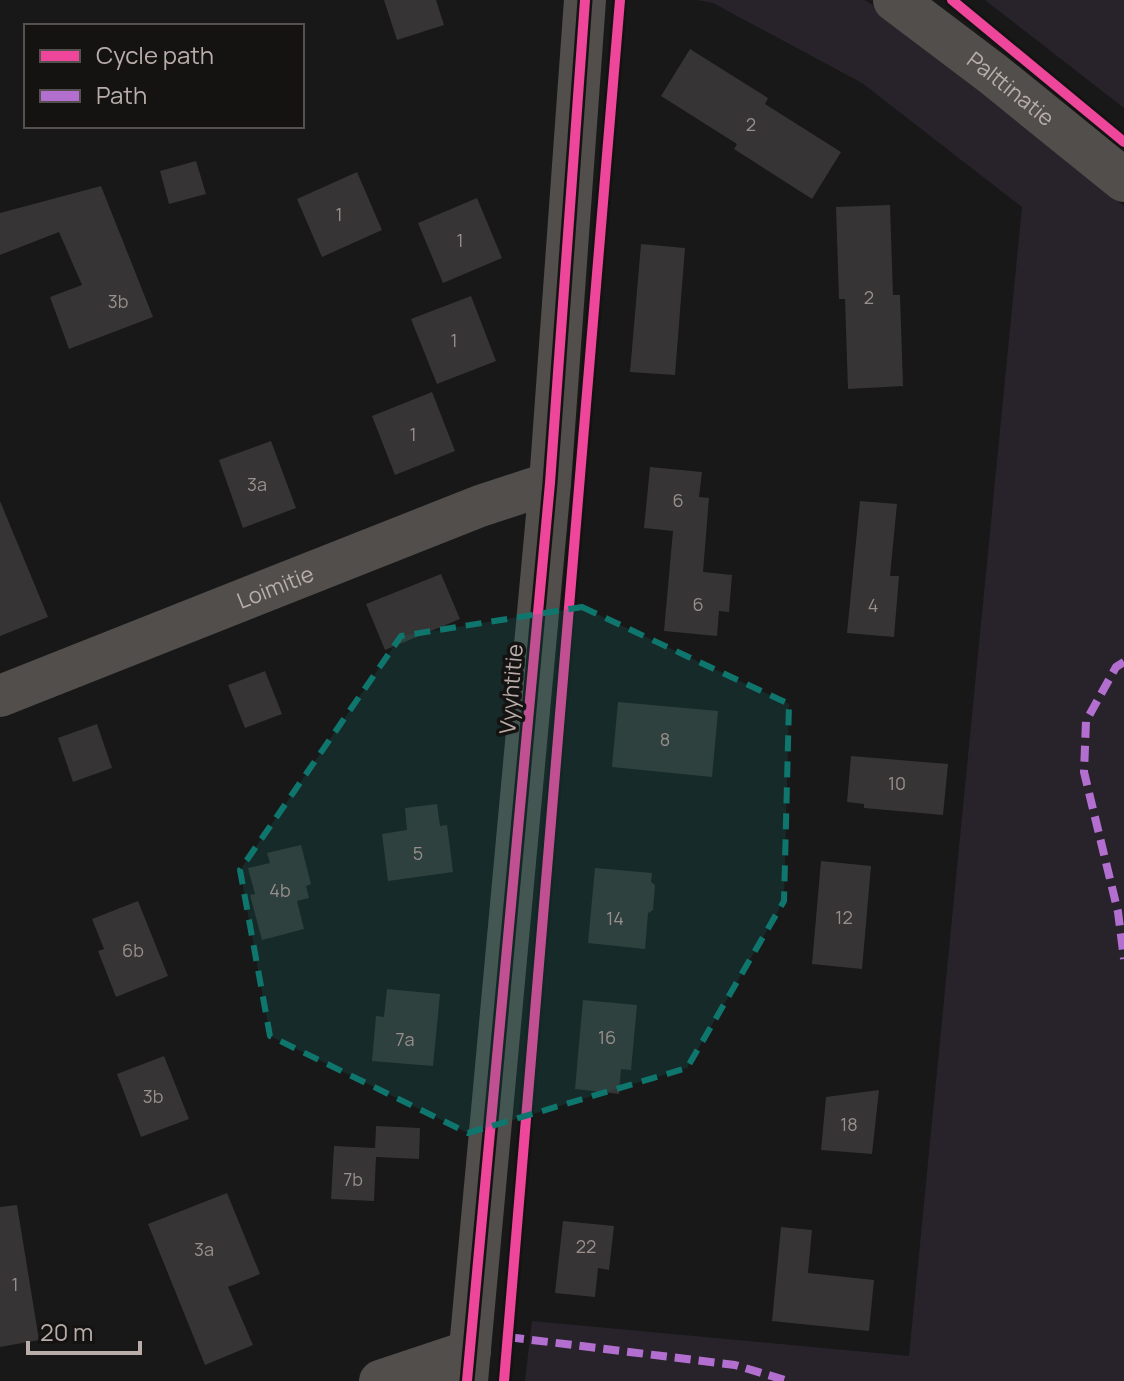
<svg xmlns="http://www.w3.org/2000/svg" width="1124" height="1381" font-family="Manrope,sans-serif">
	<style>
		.green { fill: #28232b }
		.building { fill: #363434 }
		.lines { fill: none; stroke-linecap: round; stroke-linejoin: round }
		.minor { stroke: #514e4c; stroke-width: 42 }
		.tertiary { stroke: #514e4c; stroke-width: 44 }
		.quiet { stroke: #b36fd0; stroke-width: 8; stroke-dasharray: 16 8; stroke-linecap: butt }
		.cycleway-casing { stroke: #141312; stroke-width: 15 }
		.cycleway { stroke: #ed469a; stroke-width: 10 }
		.marked { fill: #0f766e; fill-opacity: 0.2; stroke: #0f766e; stroke-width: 6; stroke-dasharray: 16 10; stroke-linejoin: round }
		.labels { text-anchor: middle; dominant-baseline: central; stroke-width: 7; stroke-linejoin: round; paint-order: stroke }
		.number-label { font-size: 18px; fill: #988f8c }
		.street-label { font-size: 22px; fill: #b9ada9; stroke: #141312 }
	</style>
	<rect width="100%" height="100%" fill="#181818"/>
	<g class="green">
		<path d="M697 0H864L882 10 1124 206V1381H525L532 1321 909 1356 1022 207 862 83 713 3Z"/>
		<path d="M985 0H1124V108Z"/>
	</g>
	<g class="building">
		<path d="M384 0H436L444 25 397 40Z"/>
		<path d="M690 49 768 98 765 104 841 152 812 199 734 149 737 144 661 96Z"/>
		<path d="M196 161 206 194 169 204 160 171Z"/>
		<path d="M357 172 382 230 322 257 297 199Z"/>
		<path d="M101 186 153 317 69 349 50 297 82 285 59 232 0 255V213Z"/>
		<path d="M477 198 502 258 443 283 418 223Z"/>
		<path d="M890 205 893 295H900L903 386 848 389 845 299H839L836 207Z"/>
		<path d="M641 244 685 248 675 375 630 372Z"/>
		<path d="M471 296 496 361 437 384 411 319Z"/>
		<path d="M432 392 455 451 395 475 372 416Z"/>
		<path d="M271 441 296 508 243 528 219 460Z"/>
		<path d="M650 467 702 472 699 497 709 498 703 572 732 575 729 612 719 611 717 636 664 631 673 531 644 528Z"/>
		<path d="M0 501 48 617 0 636Z"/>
		<path d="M860 501 897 504 890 576H899L894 637 847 633Z"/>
		<path d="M441 574 460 619 385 650 366 604Z"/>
		<path d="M265 671 282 714 245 728 228 685Z"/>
		<path d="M618 702 718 711 712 777 612 767Z"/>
		<path d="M97 724 112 768 73 782 58 738Z"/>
		<path d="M851 756 948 764 943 815 864 808V804L847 802Z"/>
		<path d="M437 804 440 826 447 825 453 872 388 881 382 834 407 830 405 808Z"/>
		<path d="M301 845 311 884 306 886 309 898 297 901 304 929 262 940 250 895 255 894 248 868 270 863 267 853Z"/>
		<path d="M821 861 871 866 862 969 812 964Z"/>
		<path d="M595 868 652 873 651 882 655 885 653 910 648 913 645 949 588 943Z"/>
		<path d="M138 901 168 976 116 997 98 951 104 949 92 919Z"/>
		<path d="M387 989 440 994 433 1066 372 1061 376 1016 384 1017Z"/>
		<path d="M583 1000 637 1005 631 1070 621 1069 619 1094 575 1089Z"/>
		<path d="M164 1056 189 1119 141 1137 117 1074Z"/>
		<path d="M879 1090 872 1154 821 1150 826 1097Z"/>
		<path d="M376 1126 420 1128 419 1159 376 1157 374 1201 331 1199 334 1146 375 1148Z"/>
		<path d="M227 1193 260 1274 228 1287 253 1345 205 1365 148 1224Z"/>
		<path d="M17 1205 39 1340 0 1347V1207Z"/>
		<path d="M563 1221 614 1226 609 1270 598 1268 595 1297 555 1293Z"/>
		<path d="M781 1227 812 1230 808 1273 874 1280 869 1331 772 1321Z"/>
	</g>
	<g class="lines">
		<g class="minor">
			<path id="s1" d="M0 696 480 506 550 483"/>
			<path d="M380 1381 470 1351"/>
			<path d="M467 1381 550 483 585 0"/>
		</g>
		<path class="tertiary" id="s2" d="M895 0 993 74 1124 180"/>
		<g class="quiet">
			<path d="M1124 662 1116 667 1086 721 1084 772 1118 912 1124 959"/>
			<path d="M508 1337 735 1365 788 1381"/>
		</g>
		<g class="cycleway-casing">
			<g id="cycleway">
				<path d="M952 0 1124 142"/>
				<path d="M467 1381 550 483 585 0"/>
				<path d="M504 1381 620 0"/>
			</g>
		</g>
		<use href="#cycleway" class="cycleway"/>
	</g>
	<path class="marked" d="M582 607 789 704 784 901 687 1068 468 1133 270 1036 240 870 401 636Z"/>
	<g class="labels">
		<g class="number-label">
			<text x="751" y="124">2</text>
			<text x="339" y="214">1</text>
			<text x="460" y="240">1</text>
			<text x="869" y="297">2</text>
			<text x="118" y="301">3b</text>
			<text x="454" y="340">1</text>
			<text x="413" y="434">1</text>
			<text x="257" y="484">3a</text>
			<text x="678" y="500">6</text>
			<text x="698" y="604">6</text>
			<text x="873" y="605">4</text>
			<text x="665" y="739">8</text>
			<text x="897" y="783">10</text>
			<text x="418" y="853">5</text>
			<text x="280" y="890">4b</text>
			<text x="844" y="917">12</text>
			<text x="615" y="918">14</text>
			<text x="133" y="950">6b</text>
			<text x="607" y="1037">16</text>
			<text x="405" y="1039">7a</text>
			<text x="153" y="1096">3b</text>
			<text x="849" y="1124">18</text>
			<text x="353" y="1179">7b</text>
			<text x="586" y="1246">22</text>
			<text x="204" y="1249">3a</text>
			<text x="15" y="1284">1</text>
		</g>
		<g class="street-label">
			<text stroke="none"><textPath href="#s2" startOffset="146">Palttinatie</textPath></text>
			<text stroke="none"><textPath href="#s1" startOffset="296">Loimitie</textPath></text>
			<text transform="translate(511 689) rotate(-85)">Vyyhtitie</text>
		</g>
	</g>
	<rect x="24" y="24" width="280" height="104" fill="#141312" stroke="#56514e" stroke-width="2"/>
	<rect x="40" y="50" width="40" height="12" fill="#ed469a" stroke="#56514e" stroke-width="2"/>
	<text x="96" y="64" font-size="24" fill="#b9ada9">Cycle path</text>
	<rect x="40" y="90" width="40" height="12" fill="#b36fd0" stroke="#56514e" stroke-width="2"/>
	<text x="96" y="104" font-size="24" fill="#b9ada9">Path</text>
	<path d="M28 1341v12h112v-12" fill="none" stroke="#b9ada9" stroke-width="4"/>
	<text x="40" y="1341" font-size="24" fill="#b9ada9" stroke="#141312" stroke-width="6" paint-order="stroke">20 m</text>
</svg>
